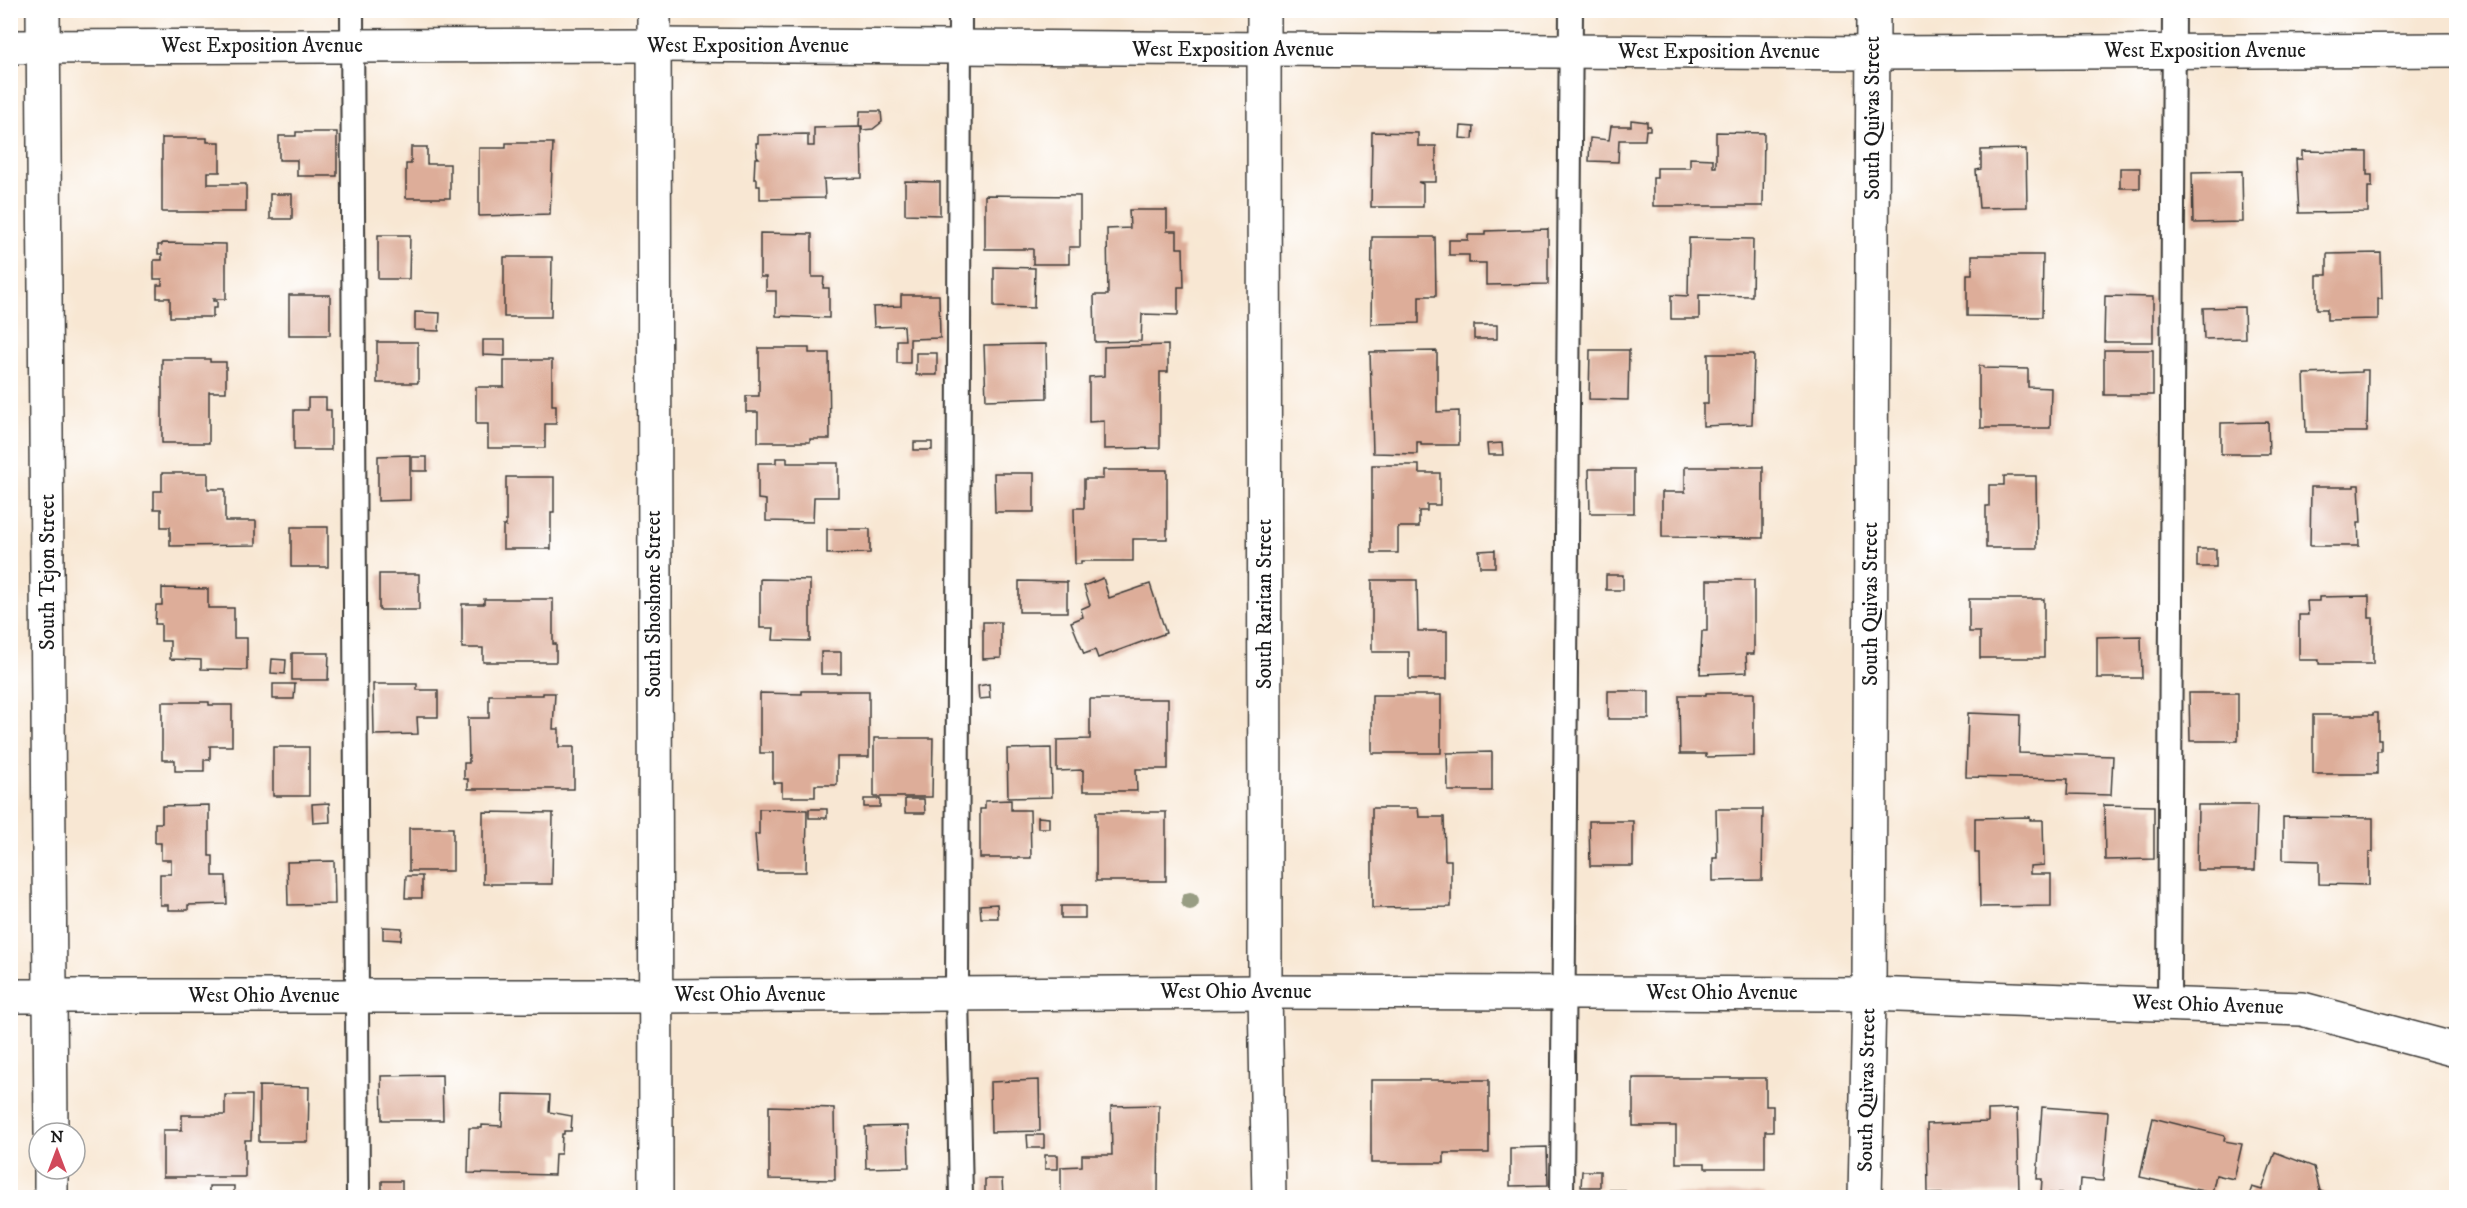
<svg xmlns="http://www.w3.org/2000/svg" width="2467" height="1208" font-family="'IM FELL DW Pica',serif">
	<style>
		.building { fill: #ddad99 }
		.lines { fill: none; stroke-linecap: round; stroke-linejoin: round }
		.lane-casing { stroke: #3d3a37; stroke-width: 26 }
		.street-casing { stroke: #3d3a37; stroke-width: 36 }
		.secondary-casing { stroke: #3d3a37; stroke-width: 36 }
		.lane { stroke: #fff; stroke-width: 22 }
		.street { stroke: #fff; stroke-width: 33 }
		.secondary { stroke: #fff; stroke-width: 33 }
		.tree { fill: #989d83 }
		.labels { text-anchor: middle; dominant-baseline: central; stroke-width: 4.5; stroke-linejoin: round; paint-order: stroke }
		.street-label { font-size: 21px; fill: #1c1c1c; stroke: #fff }
	</style>
	<rect width="100%" height="100%" fill="#fff"/>
	<filter id="ink" filterUnits="userSpaceOnUse"><feTurbulence type="fractalNoise" baseFrequency=".0167" numOctaves="2"/><feDisplacementMap in="SourceGraphic" scale="12" xChannelSelector="R" yChannelSelector="G"/><feConvolveMatrix kernelMatrix="1 2 1 2 8 2 1 2 1" color-interpolation-filters="sRGB"/></filter>
	<filter id="wash" filterUnits="userSpaceOnUse"><feTurbulence type="fractalNoise" baseFrequency=".008" numOctaves="4" result="noise"/><feDisplacementMap in="SourceGraphic" scale="24" xChannelSelector="R" yChannelSelector="G"/><feGaussianBlur stdDeviation="1.35" result="paint"/><feColorMatrix in="noise" values="0 0 0 0 0 0 0 0 0 0 0 0 0 0 0 0 0 1.4 0 .05"/><feComposite in="paint" operator="in"/></filter>
	<g filter="url(#wash)">
		<rect width="100%" height="100%" fill="#f8e7d3"/>
		<g id="blocks">
			<g class="building">
				<path d="M860 111H881L882 122 873 129 862 130V126H859Z"/>
				<path d="M1631 120 1647 122V126H1650V130H1646L1645 140H1619L1618 162 1589 161 1590 138 1609 140 1611 126H1631Z"/>
				<path d="M1461 126 1474 127 1473 139 1460 138Z"/>
				<path d="M861 127 862 178 824 179 825 198 760 199V186H757V179H754L755 158H759L757 156 756 143H758V135L808 134V146H814V128Z"/>
				<path d="M296 132H337V176H297V160H279V136H296Z"/>
				<path d="M1372 132 1418 133V146H1436V182H1418L1423 184V207H1371Z"/>
				<path d="M1716 132 1764 133 1763 206H1653V178H1657V168H1690V158L1713 159V167H1716Z"/>
				<path d="M162 138H207V142H220V172H208V184H246V212H162Z"/>
				<path d="M506 143H553L550 214 479 216V148H506Z"/>
				<path d="M411 147H427V164H450V198H406V164H411Z"/>
				<path d="M2026 149 2027 207 1979 208 1976 170 1981 169V150Z"/>
				<path d="M2302 151 2367 152V175H2372V187H2368V212L2299 213 2296 159H2302Z"/>
				<rect x="2120" y="168" width="20" height="20"/>
				<path d="M2242 171 2243 222 2193 223 2192 172Z"/>
				<path d="M905 181 940 182V215L905 214Z"/>
				<rect x="270" y="194" width="22" height="25"/>
				<path d="M985 195 1080 196V247H1069V264H1033V249H985Z"/>
				<path d="M1129 210H1167V231H1177V248H1183L1184 287H1178V315L1142 314 1141 341 1095 342 1094 295H1108L1107 229 1130 228Z"/>
				<path d="M1548 229V284L1486 285V263H1469V255H1449V240H1468V235H1485V231Z"/>
				<path d="M760 233 812 234V277H824L823 288H829V318L776 316V291H766V277H760Z"/>
				<path d="M378 235H410L409 279H378Z"/>
				<path d="M1372 237H1435L1436 296H1419V323L1371 324Z"/>
				<path d="M1689 238 1753 239 1752 296 1699 295V319H1671V295L1688 296Z"/>
				<path d="M162 243 226 244V299H213V301H217V308H213V317H170V298H157V285H162V279H154V260H162V254H158V245H162Z"/>
				<path d="M2381 253 2382 299H2378V319L2327 320V309H2317V275H2327V254Z"/>
				<path d="M1972 255H2043L2042 317 1967 316V274H1972Z"/>
				<path d="M504 257H552L551 317H504Z"/>
				<path d="M994 267 1035 268 1034 308 994 307Z"/>
				<rect x="289" y="295" width="41" height="40"/>
				<path d="M901 295H939L940 338 910 339V363H897V340H905L904 326 874 327 873 307 901 306Z"/>
				<path d="M2105 296 2153 297V342H2104Z"/>
				<path d="M2244 307 2245 338 2204 339 2203 308Z"/>
				<path d="M415 312 440 313 439 331 415 330Z"/>
				<rect x="1474" y="325" width="23" height="14"/>
				<path d="M483 340H505V356L483 355Z"/>
				<rect x="377" y="342" width="41" height="41"/>
				<path d="M1046 344 1047 398 986 400 984 345Z"/>
				<path d="M1168 345V372H1160V448L1104 449V421L1089 422V377L1104 376V347Z"/>
				<path d="M759 348H809V353H829L830 439H810V442H758V412H746V396H759Z"/>
				<path d="M1590 350H1629L1628 400 1589 399Z"/>
				<rect x="2104" y="350" width="49" height="45"/>
				<path d="M1437 351V412L1459 411V445H1421V442H1417V454L1373 453 1370 352Z"/>
				<rect x="916" y="353" width="21" height="22"/>
				<path d="M1708 354H1754L1752 424 1703 426V404H1708Z"/>
				<path d="M162 359H210V362H226V392H209V443H162Z"/>
				<path d="M504 360H552V405H556V424H545V448H488V424H476V387H504Z"/>
				<path d="M1979 366H1984V368L2028 369V387L2051 388 2050 428H1981V410H1979Z"/>
				<path d="M2362 370H2368L2367 432H2306L2304 374 2362 372Z"/>
				<path d="M308 398H326V410H331V450H294V410H308Z"/>
				<path d="M2268 422 2269 454H2221V423Z"/>
				<rect x="914" y="442" width="18" height="8"/>
				<path d="M1502 443 1503 455H1488L1487 444Z"/>
				<path d="M410 455V500L378 501V456Z"/>
				<rect x="412" y="457" width="15" height="14"/>
				<path d="M776 458H787V463H838V497H814L813 522 766 521V500L758 499V463H776Z"/>
				<path d="M1372 465H1419V473H1440V505H1427V511H1419V527H1398V553H1372Z"/>
				<path d="M1685 467H1763V538L1662 537V492H1685Z"/>
				<path d="M1589 469H1634V513H1590Z"/>
				<path d="M1103 470H1167V539H1133V561H1081V564H1075L1074 508H1084V479H1103Z"/>
				<path d="M162 473H208V489H225V521H256V545L170 546V527H161V509H154V491H162Z"/>
				<path d="M994 473H1034V512H995Z"/>
				<path d="M2004 476H2036L2037 548H1986V506H1989V485H2004Z"/>
				<path d="M506 477H554V512H551V549H503V526H506Z"/>
				<path d="M2354 485H2359L2361 523H2358L2359 546H2310L2311 487H2354Z"/>
				<rect x="291" y="527" width="37" height="40"/>
				<path d="M827 529H870V553L827 554Z"/>
				<rect x="2197" y="549" width="19" height="18"/>
				<path d="M1495 550V567H1480L1479 551Z"/>
				<rect x="379" y="574" width="40" height="36"/>
				<rect x="1606" y="575" width="17" height="15"/>
				<path d="M1103 578 1109 598 1150 584 1166 633 1098 658 1095 650 1084 654 1071 622 1083 617 1081 609 1090 605 1084 586Z"/>
				<path d="M760 579 810 580V641L773 640 774 628H760Z"/>
				<path d="M1372 580H1417L1418 631H1447V679H1409V652H1372Z"/>
				<path d="M1707 580H1754V654H1746L1747 672 1700 674 1702 631H1707Z"/>
				<path d="M1019 581 1067 582V612H1019Z"/>
				<path d="M162 588 208 589V608H234V638H247V670L201 669V660L170 659V641H161V624H155L156 605H162Z"/>
				<path d="M2369 596V618H2373V664H2319V660H2299V615H2308L2307 601H2319V597Z"/>
				<path d="M484 599H553V644H556V662H483V648H462V604H484Z"/>
				<path d="M1969 599H2044V658H1980V632H1969Z"/>
				<path d="M983 622H1001V658L983 659Z"/>
				<path d="M2141 636 2142 678H2097V637Z"/>
				<rect x="821" y="652" width="20" height="22"/>
				<path d="M292 653H329L328 680H292Z"/>
				<path d="M272 659 286 660 285 674 271 673Z"/>
				<path d="M273 684H295L294 699H273Z"/>
				<path d="M373 684H417V690H438V717H417L418 734 374 735Z"/>
				<path d="M989 684 990 698 979 699 978 686Z"/>
				<path d="M802 691H869V757H837V785H815V797H782V783H773V753H760V693L802 694Z"/>
				<rect x="1608" y="691" width="41" height="28"/>
				<path d="M543 693H555L553 729H559V747H574V789H468V779H464V763H469L468 718H489V695H543Z"/>
				<path d="M1706 693H1754V756L1706 757V754H1680L1679 695H1706Z"/>
				<path d="M2189 693H2238V741H2190Z"/>
				<rect x="1372" y="695" width="69" height="58"/>
				<path d="M1090 699H1168V769H1136L1137 791H1083V770L1057 771V740L1090 739Z"/>
				<path d="M162 702H209V705H232V746H210V760H204V771H175V760H162Z"/>
				<path d="M1968 713 2020 715 2019 753 2113 756 2111 795 2067 794 2068 779 1966 777Z"/>
				<path d="M2373 713H2378V740H2381V751H2377V774H2313V715H2373Z"/>
				<path d="M874 738H933L932 797H874Z"/>
				<rect x="273" y="747" width="36" height="49"/>
				<path d="M1051 748 1052 797 1008 798 1007 749Z"/>
				<path d="M1492 752V791H1448L1447 753Z"/>
				<rect x="864" y="799" width="16" height="8"/>
				<path d="M905 799H924L925 813H905Z"/>
				<path d="M1011 800V810H1030L1031 858H980V809H985V801Z"/>
				<path d="M329 803 330 822 313 823 312 804Z"/>
				<path d="M209 805V856H213V876H226L227 904 188 905V910H168V905H160V874H171V860H161V843H155V823H162V806Z"/>
				<path d="M2104 805 2154 806V859L2105 860Z"/>
				<path d="M2198 805H2257L2255 870H2197Z"/>
				<path d="M1372 808H1418L1419 817H1444L1445 860H1451V907L1372 908Z"/>
				<path d="M759 809 807 810 806 872H758L755 834H759Z"/>
				<rect x="809" y="809" width="18" height="9"/>
				<path d="M1716 809H1763L1762 880 1713 881V858H1717Z"/>
				<path d="M483 812 553 813 552 884H483Z"/>
				<rect x="1096" y="812" width="70" height="69"/>
				<path d="M1038 817 1049 818V828H1038Z"/>
				<path d="M2030 817V820H2043L2044 865 2030 866V874H2051V906L1980 907 1979 853H1975V818Z"/>
				<path d="M2283 817 2373 818V852H2369V885L2319 884V861L2283 860Z"/>
				<path d="M1589 821H1633V866H1590Z"/>
				<rect x="409" y="828" width="44" height="43"/>
				<path d="M334 861 335 904 288 905 287 862Z"/>
				<path d="M406 876H422V898H405Z"/>
				<path d="M997 904 998 918H981L980 905Z"/>
				<rect x="1061" y="906" width="24" height="12"/>
				<path d="M383 927 402 928 401 940 383 939Z"/>
				<path d="M442 1075 443 1120H382L381 1076Z"/>
				<path d="M1633 1078H1766V1106H1773V1131H1765V1168H1705V1163H1676V1126H1633Z"/>
				<path d="M1039 1080 1040 1131 991 1132 990 1082Z"/>
				<path d="M1371 1080H1489V1153H1444V1163H1371Z"/>
				<path d="M259 1086 309 1087 308 1142H259Z"/>
				<path d="M503 1094 550 1095 549 1112 572 1116 571 1131H564V1134H562L561 1154H555L554 1175 468 1173 469 1128H482V1125L502 1126Z"/>
				<path d="M225 1095H252L251 1140H245V1177H163V1130H182V1115H225Z"/>
				<path d="M1159 1105 1158 1193 1061 1197V1167L1082 1166V1155H1112L1111 1106Z"/>
				<path d="M769 1106 834 1108 835 1180 769 1179Z"/>
				<path d="M2042 1107 2108 1112 2103 1181 2080 1179 2079 1195 2041 1193 2042 1179H2037Z"/>
				<path d="M2017 1109 2019 1192 1928 1194 1927 1124 1988 1122V1110Z"/>
				<path d="M2153 1118 2225 1136 2224 1141 2242 1144 2234 1179 2216 1175 2212 1193 2140 1177Z"/>
				<path d="M908 1126 909 1167 866 1168 865 1127Z"/>
				<path d="M1027 1135H1044V1148H1028Z"/>
				<path d="M1547 1147 1548 1185 1510 1186V1148Z"/>
				<path d="M2275 1152 2314 1167 2320 1191 2337 1198H2248L2252 1187 2262 1190Z"/>
				<rect x="1045" y="1155" width="13" height="14"/>
				<path d="M1582 1171H1600V1187H1581Z"/>
				<path d="M985 1179H1002L1003 1196H985Z"/>
				<rect x="382" y="1181" width="20" height="17"/>
				<rect x="209" y="1186" width="25" height="12"/>
				<rect x="1589" y="1190" width="36" height="8"/>
				<path d="M1765 1193V1198H1632V1194Z"/>
			</g>
		</g>
	</g>
	<g filter="url(#ink)">
		<use href="#blocks" fill-opacity="0" stroke="#3d3a37" stroke-width="1.5"/>
		<g class="lines">
			<g class="lane-casing">
				<g id="lane">
					<path d="M352 10 358 1198"/>
					<path d="M960 10 957 994 961 1198"/>
					<path d="M2169 1004 2174 10"/>
					<path d="M1562 1198 1571 10"/>
				</g>
			</g>
			<g class="street-casing">
				<g id="street">
					<path d="M654 10 656 1198"/>
					<path d="M1264 10 1265 992 1269 1198"/>
					<path d="M10 996H654L1265 992 1869 994 2302 1009 2456 1050"/>
					<path d="M1865 1198 1869 994 1873 10"/>
				</g>
			</g>
			<g class="secondary-casing">
				<g id="secondary">
					<path d="M43 10 51 1133"/>
					<path d="M10 47 653 45 1873 53 2456 50"/>
					<path d="M51 1198V1169"/>
				</g>
			</g>
			<use href="#lane" class="lane"/>
			<use href="#street" class="street"/>
			<use href="#secondary" class="secondary"/>
		</g>
		<circle class="tree" cx="1190" cy="901" r="9"/>
	</g>
	<g class="labels">
		<g class="street-label">
			<text x="262" y="46">West Exposition Avenue</text>
			<text x="748" y="46">West Exposition Avenue</text>
			<text x="1233" y="50">West Exposition Avenue</text>
			<text x="2205" y="51">West Exposition Avenue</text>
			<text x="1719" y="52">West Exposition Avenue</text>
			<text transform="translate(1873 118) rotate(-90)">South Quivas Street</text>
			<text transform="translate(48 572) rotate(-90)">South Tejon Street</text>
			<text transform="translate(654 604) rotate(-90)">South Shoshone Street</text>
			<text transform="translate(1265 604) rotate(-90)">South Raritan Street</text>
			<text transform="translate(1871 604) rotate(-90)">South Quivas Street</text>
			<text x="1236" y="992">West Ohio Avenue</text>
			<text x="1722" y="993">West Ohio Avenue</text>
			<text x="750" y="995">West Ohio Avenue</text>
			<text x="264" y="996">West Ohio Avenue</text>
			<text transform="translate(2208 1005) rotate(2)">West Ohio Avenue</text>
			<text transform="translate(1867 1090) rotate(-89)">South Quivas Street</text>
		</g>
	</g>
	<rect width="2467" height="1208" fill="none" stroke="#fff" stroke-width="36"/>
	<g transform="translate(57 1151)"><circle r="28" fill="#ffffff" stroke="#a4a4a4" stroke-width="1.5"/>
	<path d="M0-4.5L10 22L0 15L-10 22Z" fill="#d1495b"/>
	<text y="-9" font-size="16" font-weight="bold" text-anchor="middle" fill="#1c1c1c">N</text>
	</g>
</svg>
